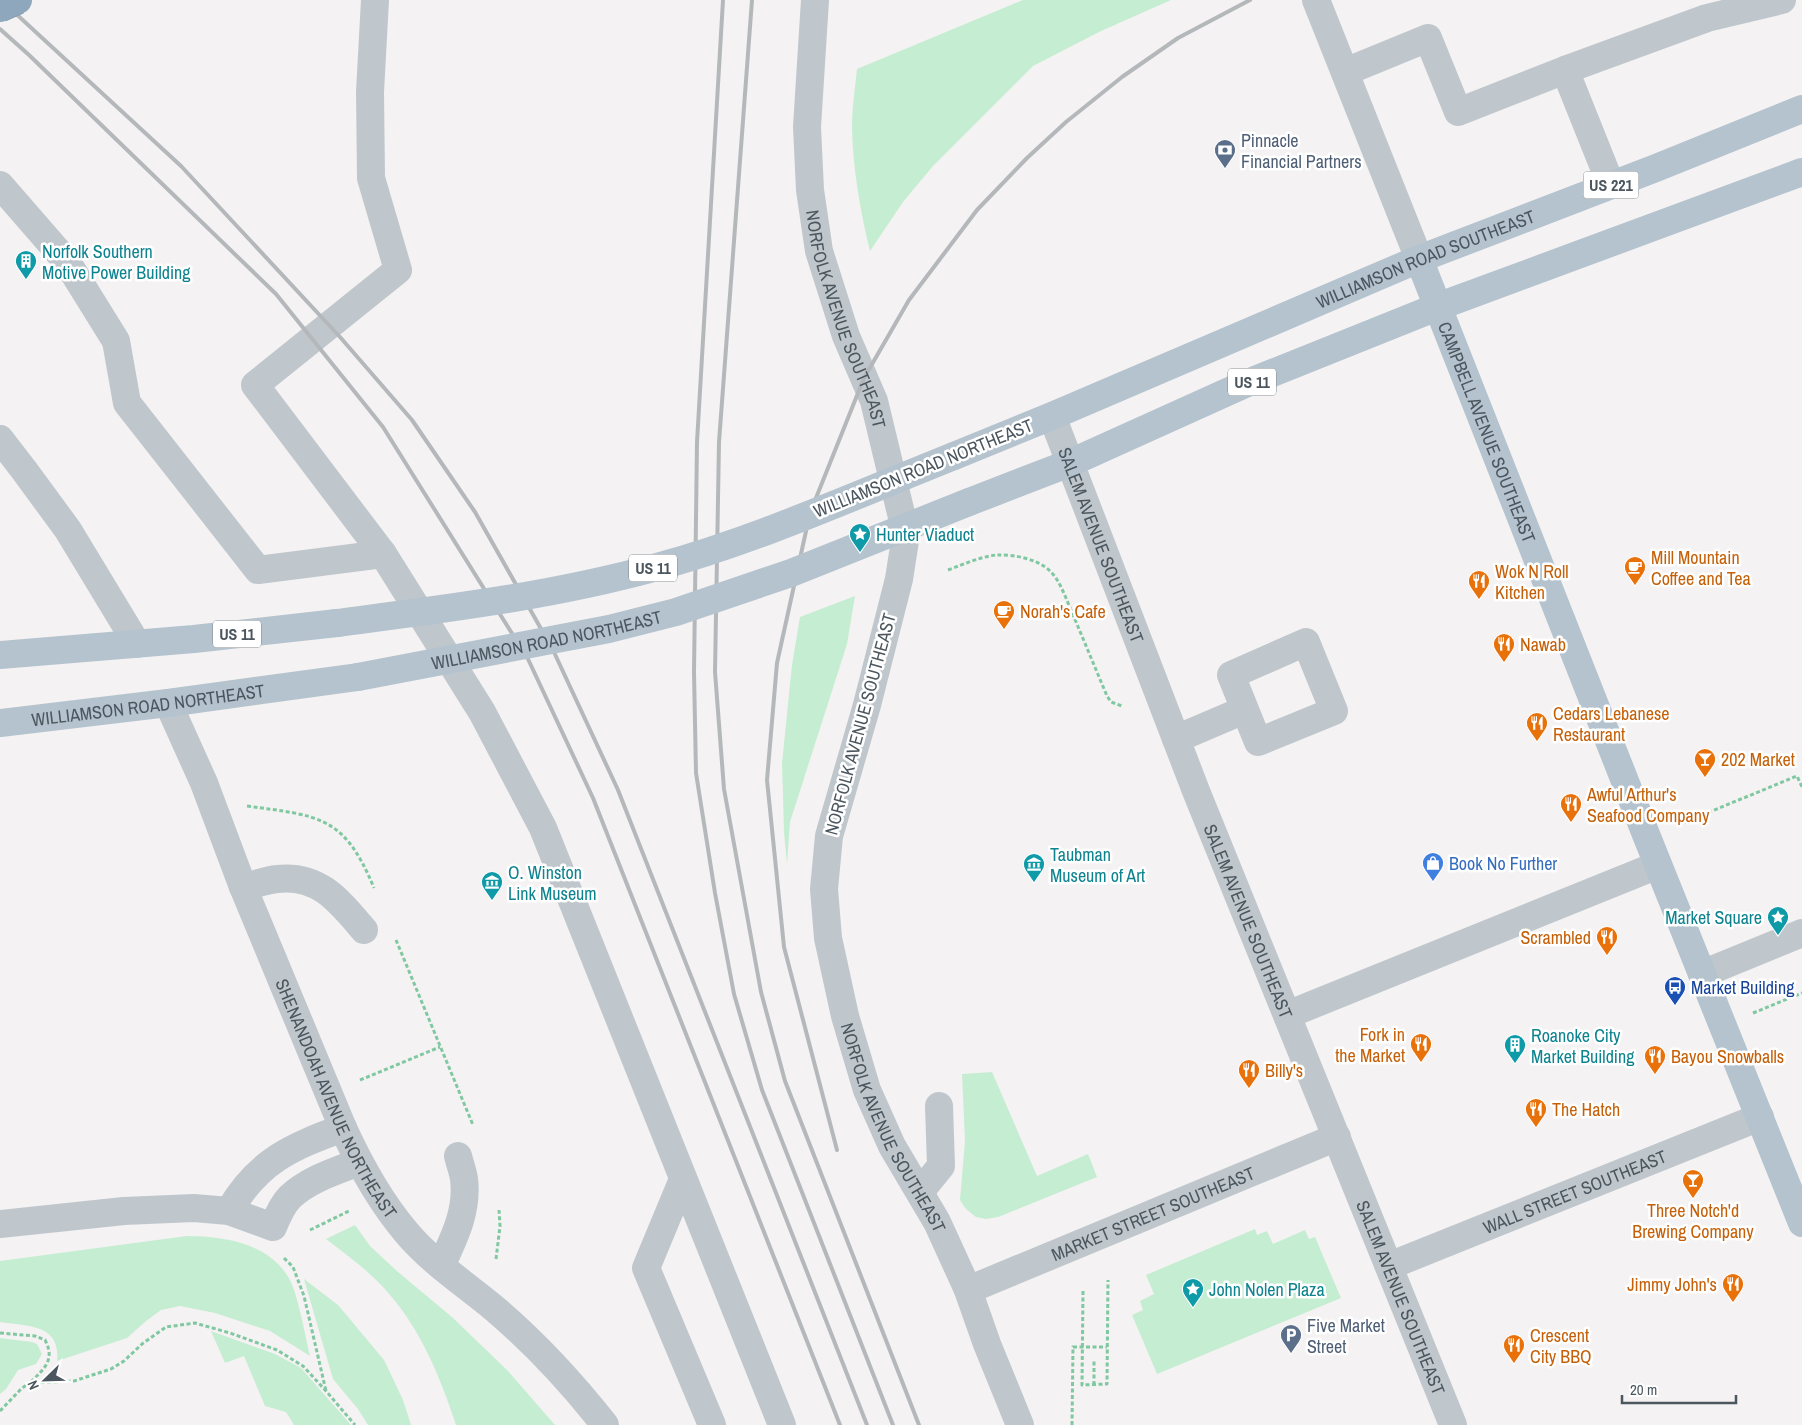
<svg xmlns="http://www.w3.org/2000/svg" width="1802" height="1425" font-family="'Archivo Narrow',sans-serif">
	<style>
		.green { fill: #c5edd2 }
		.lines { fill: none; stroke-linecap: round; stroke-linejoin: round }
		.path { stroke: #80c8a1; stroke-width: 3; stroke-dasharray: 4 2.5; stroke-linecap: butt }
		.minor { stroke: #bfc7cd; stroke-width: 28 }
		.major { stroke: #b4c3ce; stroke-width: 28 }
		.rail { stroke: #b5b8bb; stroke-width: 4 }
		.highway-bridge-casing { stroke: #7992a8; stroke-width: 29; stroke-linecap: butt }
		.major-bridge { stroke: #b4c3ce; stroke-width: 28 }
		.highway-bridge { stroke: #8ea7bc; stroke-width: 28 }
		.labels { text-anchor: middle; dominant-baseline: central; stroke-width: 5; stroke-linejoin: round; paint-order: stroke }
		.shield { fill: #fff; stroke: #81898e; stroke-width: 1 }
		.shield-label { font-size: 16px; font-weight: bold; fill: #4b565e }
		.service-label { font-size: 18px; fill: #4e5e75; stroke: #fff; text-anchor: start }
		.culture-label { font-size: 18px; fill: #0d838f; stroke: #fff; text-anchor: start }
		.street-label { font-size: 18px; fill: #4b565e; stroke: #fff }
		.food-label { font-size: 18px; fill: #c56008; stroke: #fff; text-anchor: start }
		.shop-label { font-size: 18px; fill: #366cbe; stroke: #fff; text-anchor: start }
		.transit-label { font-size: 18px; fill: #164399; stroke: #fff; text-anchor: start }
	</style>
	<rect width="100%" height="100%" fill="#f4f2f2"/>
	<g class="green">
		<path d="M1023 0H1171L1101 31 1033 66 933 166 903 202 870 251C860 210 853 169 852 128 852 108 855 88 857 69Z"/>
		<path d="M855 596 847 644 790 822 787 864 784 832 782 763 792 665 800 617Z"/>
		<path d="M992 1072 1037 1176 1088 1154 1097 1177 998 1217 986 1219 976 1217 966 1209 960 1200 965 1141 962 1074Z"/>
		<path d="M355 1225 370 1246 398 1272 453 1318 508 1371 555 1425H456C441 1379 422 1332 390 1295 372 1273 348 1256 326 1239Z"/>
		<path d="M1255 1229 1257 1235 1267 1231 1273 1244 1305 1230 1309 1239 1315 1237 1341 1298 1157 1374 1132 1315 1143 1310 1140 1301 1154 1294 1146 1275Z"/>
		<path d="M187 1236C223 1236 266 1243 287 1275 298 1291 305 1336 310 1356L270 1331 215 1313 180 1306 161 1310 146 1321 127 1338 57 1361C61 1324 27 1326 0 1322V1261Z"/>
		<path d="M304 1279 338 1305 384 1360 403 1400 411 1425H368L358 1409 333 1379Z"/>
		<path d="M211 1331 275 1354 301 1368 351 1425H294L286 1412 265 1406 244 1356 225 1363Z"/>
		<path d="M0 1338 32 1342 37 1344 42 1354 36 1364 18 1370 6 1389 0 1394Z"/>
	</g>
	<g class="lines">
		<g class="path">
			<path d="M948 570C964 564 980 557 996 555 1013 554 1039 559 1051 572 1058 579 1062 589 1066 598L1107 696 1111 702 1122 706"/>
			<path d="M247 806C319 816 344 815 374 888"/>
			<path d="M1678 825 1797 776 1802 787"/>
			<path d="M396 940 473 1125"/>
			<path d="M1753 1013 1802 993"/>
			<path d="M360 1080 440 1047"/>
			<path d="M310 1230 349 1211"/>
			<path d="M284 1258 293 1267 304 1296 326 1391"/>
			<path d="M496 1259 500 1226 499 1210"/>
			<path d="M1083 1291 1082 1385 1107 1384 1108 1280"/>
			<path d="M0 1333 35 1336 45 1340C56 1361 43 1369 30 1383"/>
			<path d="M1094 1385V1361"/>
			<path d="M0 1411 21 1389 29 1383 74 1381 111 1369 124 1361 142 1344 166 1327 195 1323 230 1333 277 1350 303 1366 326 1391 355 1425"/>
			<path d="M1072 1425 1073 1347H1107"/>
		</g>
		<g class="minor">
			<path d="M375 0 370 92 371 178 398 270 255 385 383 554"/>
			<path id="s1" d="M815 0 807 127 810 190 819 251 846 336 874 401 906 534 899 579 867 705 829 836 824 889 828 938 845 1016 867 1090 892 1146 937 1222 968 1290 987 1344 1020 1425"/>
			<path d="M1316 0 1419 259"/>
			<path d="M1345 72 1428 38 1458 112 1565 70"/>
			<path d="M0 185 67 262 116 341 127 403 258 570 383 554 482 712 543 828 782 1425"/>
			<path d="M1611 185 1565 70 1707 18 1782 0"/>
			<path id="s2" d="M1052 416 1196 791 1453 1425"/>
			<path d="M0 439 24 470 68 530 137 644"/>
			<path d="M1306 642 1334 711 1258 742 1231 675Z"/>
			<path id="s3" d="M168 703 204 783 243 887 343 1128C360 1165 379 1200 406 1232 431 1262 465 1284 495 1309 536 1344 572 1383 605 1425"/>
			<path d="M1176 739 1244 710"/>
			<path d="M243 887C254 885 266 880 277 879 319 874 339 901 364 930"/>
			<path d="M1702 974 1802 933"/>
			<path d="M1287 1015 1658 865"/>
			<path d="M683 1179 646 1268 712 1425"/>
			<path d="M920 1192 941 1166 939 1106"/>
			<path d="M229 1211C258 1161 291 1147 343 1128"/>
			<path d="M0 1224 124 1211 194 1208 229 1211 273 1227C277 1217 282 1205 290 1197 309 1179 336 1171 359 1162"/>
			<path d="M441 1266C454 1238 468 1211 464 1179 463 1172 460 1164 458 1156"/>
			<path id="s4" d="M1389 1266 1760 1117"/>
			<path id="s5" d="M968 1290 1337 1137"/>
		</g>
		<g class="major">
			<path id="s6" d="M1419 259 1647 837 1802 1223"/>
			<path id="s7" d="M954 456 1052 416 1419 259 1656 168 1802 109"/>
			<path d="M969 502 1070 463 1245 384 1437 307 1802 172"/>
			<path d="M0 655 194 639 337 623"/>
			<path id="s8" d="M0 723 168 703 358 677"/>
		</g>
		<g class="rail">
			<path d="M1 0 181 166 340 337 412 420 475 512 553 650 618 790 867 1425"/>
			<path d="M723 0 697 442 694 672 696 773 715 893 734 994 762 1090 893 1425"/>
			<path d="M752 0 719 442 715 672 724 789 761 992 785 1081 919 1425"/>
			<path d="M0 29 29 55 276 294 383 427 528 659 593 798 840 1425"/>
			<path d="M837 1150 784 947 767 780 777 663 810 513 864 378 909 300 977 210 1027 158 1066 122 1122 77 1178 38 1250 0"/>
		</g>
		<g class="highway-bridge-casing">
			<path id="highway-bridge" d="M0 8 18 0"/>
		</g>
		<g class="major-bridge">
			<path d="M337 623C444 609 552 596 657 567 759 539 856 495 954 456"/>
			<path id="s9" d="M358 677 609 629 676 612 791 573 969 502"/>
		</g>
		<use href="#highway-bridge" class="highway-bridge"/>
	</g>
	<defs>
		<g id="bank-pin" transform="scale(1.125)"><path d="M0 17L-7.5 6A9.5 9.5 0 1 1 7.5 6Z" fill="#5c6f8a" stroke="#fff"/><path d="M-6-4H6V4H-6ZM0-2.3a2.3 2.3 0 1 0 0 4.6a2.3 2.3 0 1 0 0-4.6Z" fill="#fff"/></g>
		<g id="building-pin" transform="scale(1.125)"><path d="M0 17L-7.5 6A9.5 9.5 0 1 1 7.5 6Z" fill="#0f9aa8" stroke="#fff"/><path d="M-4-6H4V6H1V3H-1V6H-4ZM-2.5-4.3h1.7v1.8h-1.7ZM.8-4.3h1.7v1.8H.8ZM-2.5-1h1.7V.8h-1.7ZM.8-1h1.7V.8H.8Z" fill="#fff"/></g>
		<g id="sight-pin" transform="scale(1.125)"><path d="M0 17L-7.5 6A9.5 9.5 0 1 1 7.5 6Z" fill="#0f9aa8" stroke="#fff"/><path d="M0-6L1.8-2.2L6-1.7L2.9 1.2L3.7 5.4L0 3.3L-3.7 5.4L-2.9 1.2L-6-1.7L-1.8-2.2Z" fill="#fff"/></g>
		<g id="cafe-pin" transform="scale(1.125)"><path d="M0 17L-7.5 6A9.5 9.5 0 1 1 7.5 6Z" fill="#e8710a" stroke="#fff"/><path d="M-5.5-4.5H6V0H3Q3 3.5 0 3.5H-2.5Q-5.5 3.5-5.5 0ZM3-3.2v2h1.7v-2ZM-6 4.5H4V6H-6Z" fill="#fff"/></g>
		<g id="restaurant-pin" transform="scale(1.125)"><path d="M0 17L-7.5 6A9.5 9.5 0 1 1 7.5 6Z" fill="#e8710a" stroke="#fff"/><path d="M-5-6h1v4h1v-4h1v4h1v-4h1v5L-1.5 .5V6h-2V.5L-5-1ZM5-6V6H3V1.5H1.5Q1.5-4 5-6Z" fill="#fff"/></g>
		<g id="bar-pin" transform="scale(1.125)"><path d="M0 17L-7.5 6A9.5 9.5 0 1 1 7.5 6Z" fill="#e8710a" stroke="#fff"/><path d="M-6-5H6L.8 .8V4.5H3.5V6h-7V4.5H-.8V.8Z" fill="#fff"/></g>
		<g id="shop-pin" transform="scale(1.125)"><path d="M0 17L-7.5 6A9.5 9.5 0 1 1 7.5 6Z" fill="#3f7fe0" stroke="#fff"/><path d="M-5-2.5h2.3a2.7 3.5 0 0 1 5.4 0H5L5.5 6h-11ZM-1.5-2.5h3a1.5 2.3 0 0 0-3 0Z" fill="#fff"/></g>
		<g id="museum-pin" transform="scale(1.125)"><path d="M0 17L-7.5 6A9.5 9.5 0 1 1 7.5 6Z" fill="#0f9aa8" stroke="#fff"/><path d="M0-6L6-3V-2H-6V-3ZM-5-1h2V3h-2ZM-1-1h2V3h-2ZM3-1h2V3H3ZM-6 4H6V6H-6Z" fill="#fff"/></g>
		<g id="bus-pin" transform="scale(1.125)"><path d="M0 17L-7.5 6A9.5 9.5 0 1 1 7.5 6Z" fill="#1a4fb4" stroke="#fff"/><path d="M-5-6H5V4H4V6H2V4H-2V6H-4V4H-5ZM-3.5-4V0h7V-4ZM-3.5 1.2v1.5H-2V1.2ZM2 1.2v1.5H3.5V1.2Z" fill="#fff"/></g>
		<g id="parking-pin" transform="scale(1.125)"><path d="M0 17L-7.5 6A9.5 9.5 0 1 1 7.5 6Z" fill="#5c6f8a" stroke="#fff"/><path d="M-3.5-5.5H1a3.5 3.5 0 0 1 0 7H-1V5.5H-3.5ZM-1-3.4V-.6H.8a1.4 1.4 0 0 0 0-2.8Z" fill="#fff"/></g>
	</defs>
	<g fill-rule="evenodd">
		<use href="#bank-pin" x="1225" y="150"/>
		<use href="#building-pin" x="26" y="261"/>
		<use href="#sight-pin" x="860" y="534"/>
		<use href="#cafe-pin" x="1635" y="567"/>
		<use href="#restaurant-pin" x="1479" y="581"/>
		<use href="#cafe-pin" x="1004" y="611"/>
		<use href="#restaurant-pin" x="1504" y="644"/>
		<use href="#restaurant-pin" x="1537" y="723"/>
		<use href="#bar-pin" x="1705" y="759"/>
		<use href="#restaurant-pin" x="1571" y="804"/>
		<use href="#shop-pin" x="1433" y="863"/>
		<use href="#museum-pin" x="1034" y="864"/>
		<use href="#museum-pin" x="492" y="882"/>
		<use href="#sight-pin" x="1778" y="917"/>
		<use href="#restaurant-pin" x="1607" y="937"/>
		<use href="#bus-pin" x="1675" y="987"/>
		<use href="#restaurant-pin" x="1421" y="1044"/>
		<use href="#building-pin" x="1515" y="1045"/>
		<use href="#restaurant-pin" x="1655" y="1056"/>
		<use href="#restaurant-pin" x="1249" y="1070"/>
		<use href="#restaurant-pin" x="1536" y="1109"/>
		<use href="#bar-pin" x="1693" y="1180"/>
		<use href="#restaurant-pin" x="1733" y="1284"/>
		<use href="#sight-pin" x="1193" y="1289"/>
		<use href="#parking-pin" x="1291" y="1335"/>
		<use href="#restaurant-pin" x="1514" y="1345"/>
	</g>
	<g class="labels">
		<g class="shield">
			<rect x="1583.5" y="171.5" width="55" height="27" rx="4"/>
			<rect x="1228" y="368.5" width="48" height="27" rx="4"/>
			<rect x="629" y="554.5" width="48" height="27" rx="4"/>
			<rect x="213" y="620.5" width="48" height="27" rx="4"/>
		</g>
		<g class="shield-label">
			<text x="1611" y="185">US 221</text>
			<text x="1252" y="382">US 11</text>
			<text x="653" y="568">US 11</text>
			<text x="237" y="634">US 11</text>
		</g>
		<g class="service-label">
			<text x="1241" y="140">Pinnacle<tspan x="1241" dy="21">Financial Partners</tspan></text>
			<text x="1307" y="1325">Five Market<tspan x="1307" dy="21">Street</tspan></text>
		</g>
		<g class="culture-label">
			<text x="42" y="251">Norfolk Southern<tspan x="42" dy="21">Motive Power Building</tspan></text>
			<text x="876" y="534">Hunter Viaduct</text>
			<text x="1050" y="854">Taubman<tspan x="1050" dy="21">Museum of Art</tspan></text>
			<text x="508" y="872">O. Winston<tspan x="508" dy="21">Link Museum</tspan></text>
			<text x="1762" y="917" text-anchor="end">Market Square</text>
			<text x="1531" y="1035">Roanoke City<tspan x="1531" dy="21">Market Building</tspan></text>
			<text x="1209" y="1289">John Nolen Plaza</text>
		</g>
		<g class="street-label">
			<text stroke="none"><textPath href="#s7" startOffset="511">WILLIAMSON ROAD SOUTHEAST</textPath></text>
			<text stroke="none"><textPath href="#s1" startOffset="325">NORFOLK AVENUE SOUTHEAST</textPath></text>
			<text stroke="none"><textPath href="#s6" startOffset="186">CAMPBELL AVENUE SOUTHEAST</textPath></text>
			<text transform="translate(923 468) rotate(-22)">WILLIAMSON ROAD NORTHEAST</text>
			<text stroke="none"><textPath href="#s2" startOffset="138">SALEM AVENUE SOUTHEAST</textPath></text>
			<text stroke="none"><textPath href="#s9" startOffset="192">WILLIAMSON ROAD NORTHEAST</textPath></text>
			<text stroke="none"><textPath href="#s8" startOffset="149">WILLIAMSON ROAD NORTHEAST</textPath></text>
			<text transform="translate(860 724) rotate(-75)">NORFOLK AVENUE SOUTHEAST</text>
			<text stroke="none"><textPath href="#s2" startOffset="542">SALEM AVENUE SOUTHEAST</textPath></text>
			<text stroke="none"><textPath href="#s3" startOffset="430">SHENANDOAH AVENUE NORTHEAST</textPath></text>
			<text stroke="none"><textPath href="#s1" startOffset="1165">NORFOLK AVENUE SOUTHEAST</textPath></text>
			<text stroke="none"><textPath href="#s4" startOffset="200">WALL STREET SOUTHEAST</textPath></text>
			<text stroke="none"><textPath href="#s5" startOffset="200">MARKET STREET SOUTHEAST</textPath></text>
			<text stroke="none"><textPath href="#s2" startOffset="948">SALEM AVENUE SOUTHEAST</textPath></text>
		</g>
		<g class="food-label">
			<text x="1651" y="557">Mill Mountain<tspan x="1651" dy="21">Coffee and Tea</tspan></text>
			<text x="1495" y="571">Wok N Roll<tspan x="1495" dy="21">Kitchen</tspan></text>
			<text x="1020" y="611">Norah's Cafe</text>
			<text x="1520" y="644">Nawab</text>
			<text x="1553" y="713">Cedars Lebanese<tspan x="1553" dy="21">Restaurant</tspan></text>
			<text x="1721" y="759">202 Market</text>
			<text x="1587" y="794">Awful Arthur's<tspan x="1587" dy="21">Seafood Company</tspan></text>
			<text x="1591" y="937" text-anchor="end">Scrambled</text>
			<text x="1405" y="1034" text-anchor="end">Fork in<tspan x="1405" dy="21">the Market</tspan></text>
			<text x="1671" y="1056">Bayou Snowballs</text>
			<text x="1265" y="1070">Billy's</text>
			<text x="1552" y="1109">The Hatch</text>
			<text x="1693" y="1210" text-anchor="middle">Three Notch'd<tspan x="1693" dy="21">Brewing Company</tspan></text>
			<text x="1717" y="1284" text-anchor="end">Jimmy John's</text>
			<text x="1530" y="1335">Crescent<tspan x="1530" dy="21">City BBQ</tspan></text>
		</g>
		<g class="shop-label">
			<text x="1449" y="863">Book No Further</text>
		</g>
		<g class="transit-label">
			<text x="1691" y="987">Market Building</text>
		</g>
	</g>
	<g transform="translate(45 1380) rotate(247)" stroke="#ffffff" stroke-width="4" paint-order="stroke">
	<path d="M0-4L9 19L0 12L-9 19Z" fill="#4b565e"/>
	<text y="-8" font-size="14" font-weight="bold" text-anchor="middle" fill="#4b565e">N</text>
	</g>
	<path d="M1622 1395v8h114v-8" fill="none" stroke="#4b565e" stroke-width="2.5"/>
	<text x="1630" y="1395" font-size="15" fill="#4b565e" stroke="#ffffff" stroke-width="4" paint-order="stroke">20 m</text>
</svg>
